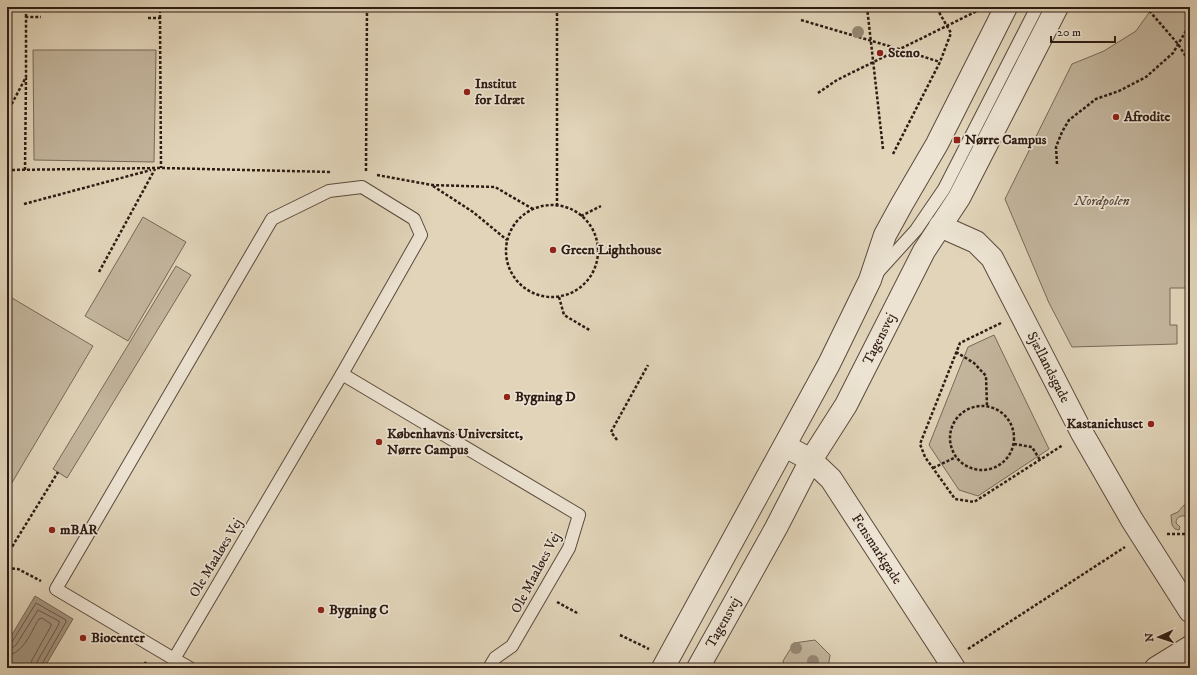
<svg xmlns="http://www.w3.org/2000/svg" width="1197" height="675" font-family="'IM FELL DW Pica',serif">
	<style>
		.green { fill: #c3b59d; stroke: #786858 }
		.water { fill: #a49581; stroke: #756555 }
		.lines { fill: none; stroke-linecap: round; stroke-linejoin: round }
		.shore { stroke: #69584a; stroke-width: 1 }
		.service-casing { stroke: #5b4a3d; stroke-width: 14 }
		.minor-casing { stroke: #5b4a3d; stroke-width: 24 }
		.tertiary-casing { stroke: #5b4a3d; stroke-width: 24 }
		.path { stroke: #2e1c14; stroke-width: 2.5; stroke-dasharray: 3 2; stroke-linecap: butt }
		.service { stroke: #ece3d2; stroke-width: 12 }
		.minor { stroke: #ece3d2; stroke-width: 22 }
		.tertiary { stroke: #ece3d2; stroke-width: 22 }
		.tree { fill: #978875 }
		.poi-dot { fill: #8f2418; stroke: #ece3d2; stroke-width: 1.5 }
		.labels { text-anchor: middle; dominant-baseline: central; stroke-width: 3.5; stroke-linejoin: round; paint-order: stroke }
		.poi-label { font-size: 14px; font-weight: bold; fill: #2e1c14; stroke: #ece3d2; text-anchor: start }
		.park-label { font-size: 14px; font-style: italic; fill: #5b4a3d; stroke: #ece3d2 }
		.street-label { font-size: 14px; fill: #2e1c14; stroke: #ece3d2 }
	</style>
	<rect width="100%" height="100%" fill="#e1d4b9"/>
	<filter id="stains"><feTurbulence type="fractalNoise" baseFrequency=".005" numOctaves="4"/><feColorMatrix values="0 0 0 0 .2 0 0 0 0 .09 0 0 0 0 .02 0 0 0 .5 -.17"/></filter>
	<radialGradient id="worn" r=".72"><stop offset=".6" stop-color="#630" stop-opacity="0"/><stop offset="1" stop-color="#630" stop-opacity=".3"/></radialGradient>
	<g class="green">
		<path d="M1153 7H1190V285L1186 288H1170V325H1177V344L1072 347 1049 303 1005 199 1072 64 1104 51 1136 31Z"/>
		<path d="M33 50H156L154 162 34 160Z"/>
		<path d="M143 217 186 242 128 341 85 316Z"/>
		<path d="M176 266 191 275 67 478 53 469Z"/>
		<path d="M7 295 93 346 7 491Z"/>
		<path d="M994 335 1049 449 978 496 959 490 929 445 968 347Z"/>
		<path d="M1184 505 1188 507 1190 517C1184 515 1176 515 1176 523L1180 527 1179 530 1175 529 1172 525 1171 515 1178 512Z"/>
		<path d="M815 640 830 655 828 668H785L783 661 794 643Z"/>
	</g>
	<path class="water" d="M35 596 73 619 44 668H7V643Z"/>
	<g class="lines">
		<g class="shore">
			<path d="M7 644 12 642 36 603 66 620V622L42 664 41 668"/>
			<path d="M7 649 12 648 16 645 38 610 59 621V624L37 662 36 668"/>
			<path d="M7 655C24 654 31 631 39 619L42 618 51 624V626L32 660 30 668"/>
		</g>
		<g class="service-casing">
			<g id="service">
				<path d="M877 273 916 230 944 189 1037 7"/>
				<path d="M342 374 579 515 569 548 512 646 495 658 489 668"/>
				<path d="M174 659 56 589 272 219 329 191 362 187 414 219 421 235 342 374 174 659 190 668"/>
			</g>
		</g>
		<g class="minor-casing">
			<g id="minor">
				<path id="s1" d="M940 226 976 242 992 258 1082 433 1132 520 1190 611"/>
				<path id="s2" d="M785 446 811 460 831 479 954 668"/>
				<path d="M1156 668 1190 647"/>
			</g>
		</g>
		<g class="tertiary-casing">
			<g id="tertiary">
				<path d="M663 668 829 364 870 280 885 235 902 204 937 144 1006 7"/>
				<path id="s3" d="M698 668 776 528 811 460 846 405 924 251 959 198 1057 7"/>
			</g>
		</g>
		<g class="path">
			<path d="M867 7 883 149"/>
			<path d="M1146 7 1178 44 1190 63"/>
			<path d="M26 17V7"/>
			<path d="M148 18H160L161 168"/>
			<path d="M160 18V7"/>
			<path d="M801 20 899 49 940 62"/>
			<path d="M818 93 837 80 979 10"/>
			<path d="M7 113 26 77V17H41"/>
			<path d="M893 154 940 62 951 33 936 7"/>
			<path d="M1057 164 1056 147 1062 132 1069 120 1096 99 1119 91 1146 77 1173 53 1190 24"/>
			<path d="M7 170 161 168 332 172"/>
			<path d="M25 170 26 78"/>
			<path d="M366 171 367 7"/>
			<path d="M377 175 432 185 495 187 533 209"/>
			<path d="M433 186 473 212 507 240"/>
			<path d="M24 204 151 170"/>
			<circle cx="552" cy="251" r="46"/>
			<path d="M557 206V7"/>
			<path d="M581 216 601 206"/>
			<path d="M99 272 155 169"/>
			<path d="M559 297 564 315 591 331"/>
			<path d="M1001 323 960 343 920 444 925 457 955 499 974 502 1063 445"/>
			<path d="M956 352 974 363 986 376 987 406"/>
			<circle cx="982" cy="438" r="32"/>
			<path d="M617 440 611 432 648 365"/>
			<path d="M1014 444 1032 447 1040 460"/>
			<path d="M933 468 956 457"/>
			<path d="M1167 534H1190"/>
			<path d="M7 555 58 472"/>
			<path d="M7 568 18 569 41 581"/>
			<path d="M557 602 579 614"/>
			<path d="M620 635 649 649"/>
			<path d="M968 649 1125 547"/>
			<path d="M142 668 146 662"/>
		</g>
		<use href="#service" class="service"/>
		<use href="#minor" class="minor"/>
		<use href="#tertiary" class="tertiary"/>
	</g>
	<g class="tree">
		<circle cx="858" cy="32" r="6"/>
		<circle cx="796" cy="648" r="6"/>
		<circle cx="813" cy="661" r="6"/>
	</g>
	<g class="poi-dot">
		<circle cx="880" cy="53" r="4"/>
		<circle cx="467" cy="92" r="4"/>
		<circle cx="1116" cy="117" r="4"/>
		<rect x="953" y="136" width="8" height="8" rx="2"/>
		<circle cx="553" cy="250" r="4"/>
		<circle cx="507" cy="397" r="4"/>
		<circle cx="1151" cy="424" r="4"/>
		<circle cx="379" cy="442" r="4"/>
		<circle cx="52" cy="530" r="4"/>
		<circle cx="321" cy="610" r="4"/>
		<circle cx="83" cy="638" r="4"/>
	</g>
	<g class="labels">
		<g class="poi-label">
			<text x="888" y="53">Steno</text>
			<text x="475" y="84">Institut<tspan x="475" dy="16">for Idræt</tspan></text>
			<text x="1124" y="117">Afrodite</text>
			<text x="965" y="140">Nørre Campus</text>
			<text x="561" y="250">Green Lighthouse</text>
			<text x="515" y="397">Bygning D</text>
			<text x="1143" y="424" text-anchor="end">Kastaniehuset</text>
			<text x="387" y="434">Københavns Universitet,<tspan x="387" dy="16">Nørre Campus</tspan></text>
			<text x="60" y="530">mBAR</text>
			<text x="329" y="610">Bygning C</text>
			<text x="91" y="638">Biocenter</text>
		</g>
		<g class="park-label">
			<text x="1102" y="201">Nordpolen</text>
		</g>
		<g class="street-label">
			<text stroke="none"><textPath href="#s3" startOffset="376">Tagensvej</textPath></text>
			<text stroke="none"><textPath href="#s1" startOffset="185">Sjællandsgade</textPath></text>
			<text stroke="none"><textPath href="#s2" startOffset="141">Fensmarkgade</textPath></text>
			<text transform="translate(216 558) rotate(-59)">Ole Maaløes Vej</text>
			<text transform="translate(536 573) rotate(-62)">Ole Maaløes Vej</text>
			<text stroke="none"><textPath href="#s3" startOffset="52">Tagensvej</textPath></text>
		</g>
	</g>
	<rect width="1197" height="675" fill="none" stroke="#e1d4b9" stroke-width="24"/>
	<rect x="8" y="8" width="1181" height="659" fill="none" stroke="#2e1c14" stroke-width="2"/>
	<rect x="12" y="12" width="1173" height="651" fill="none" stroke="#2e1c14"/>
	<g transform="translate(1159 637) rotate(267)" stroke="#ece3d2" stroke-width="3" paint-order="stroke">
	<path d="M0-3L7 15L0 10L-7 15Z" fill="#2e1c14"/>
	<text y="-6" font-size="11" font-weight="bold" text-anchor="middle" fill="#2e1c14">N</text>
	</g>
	<path d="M1051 36v6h64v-6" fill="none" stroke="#2e1c14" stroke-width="2"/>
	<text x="1057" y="36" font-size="12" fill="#2e1c14" stroke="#ece3d2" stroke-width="3" paint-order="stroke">20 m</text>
	<rect width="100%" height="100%" filter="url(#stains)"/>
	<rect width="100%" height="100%" fill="url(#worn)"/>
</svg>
